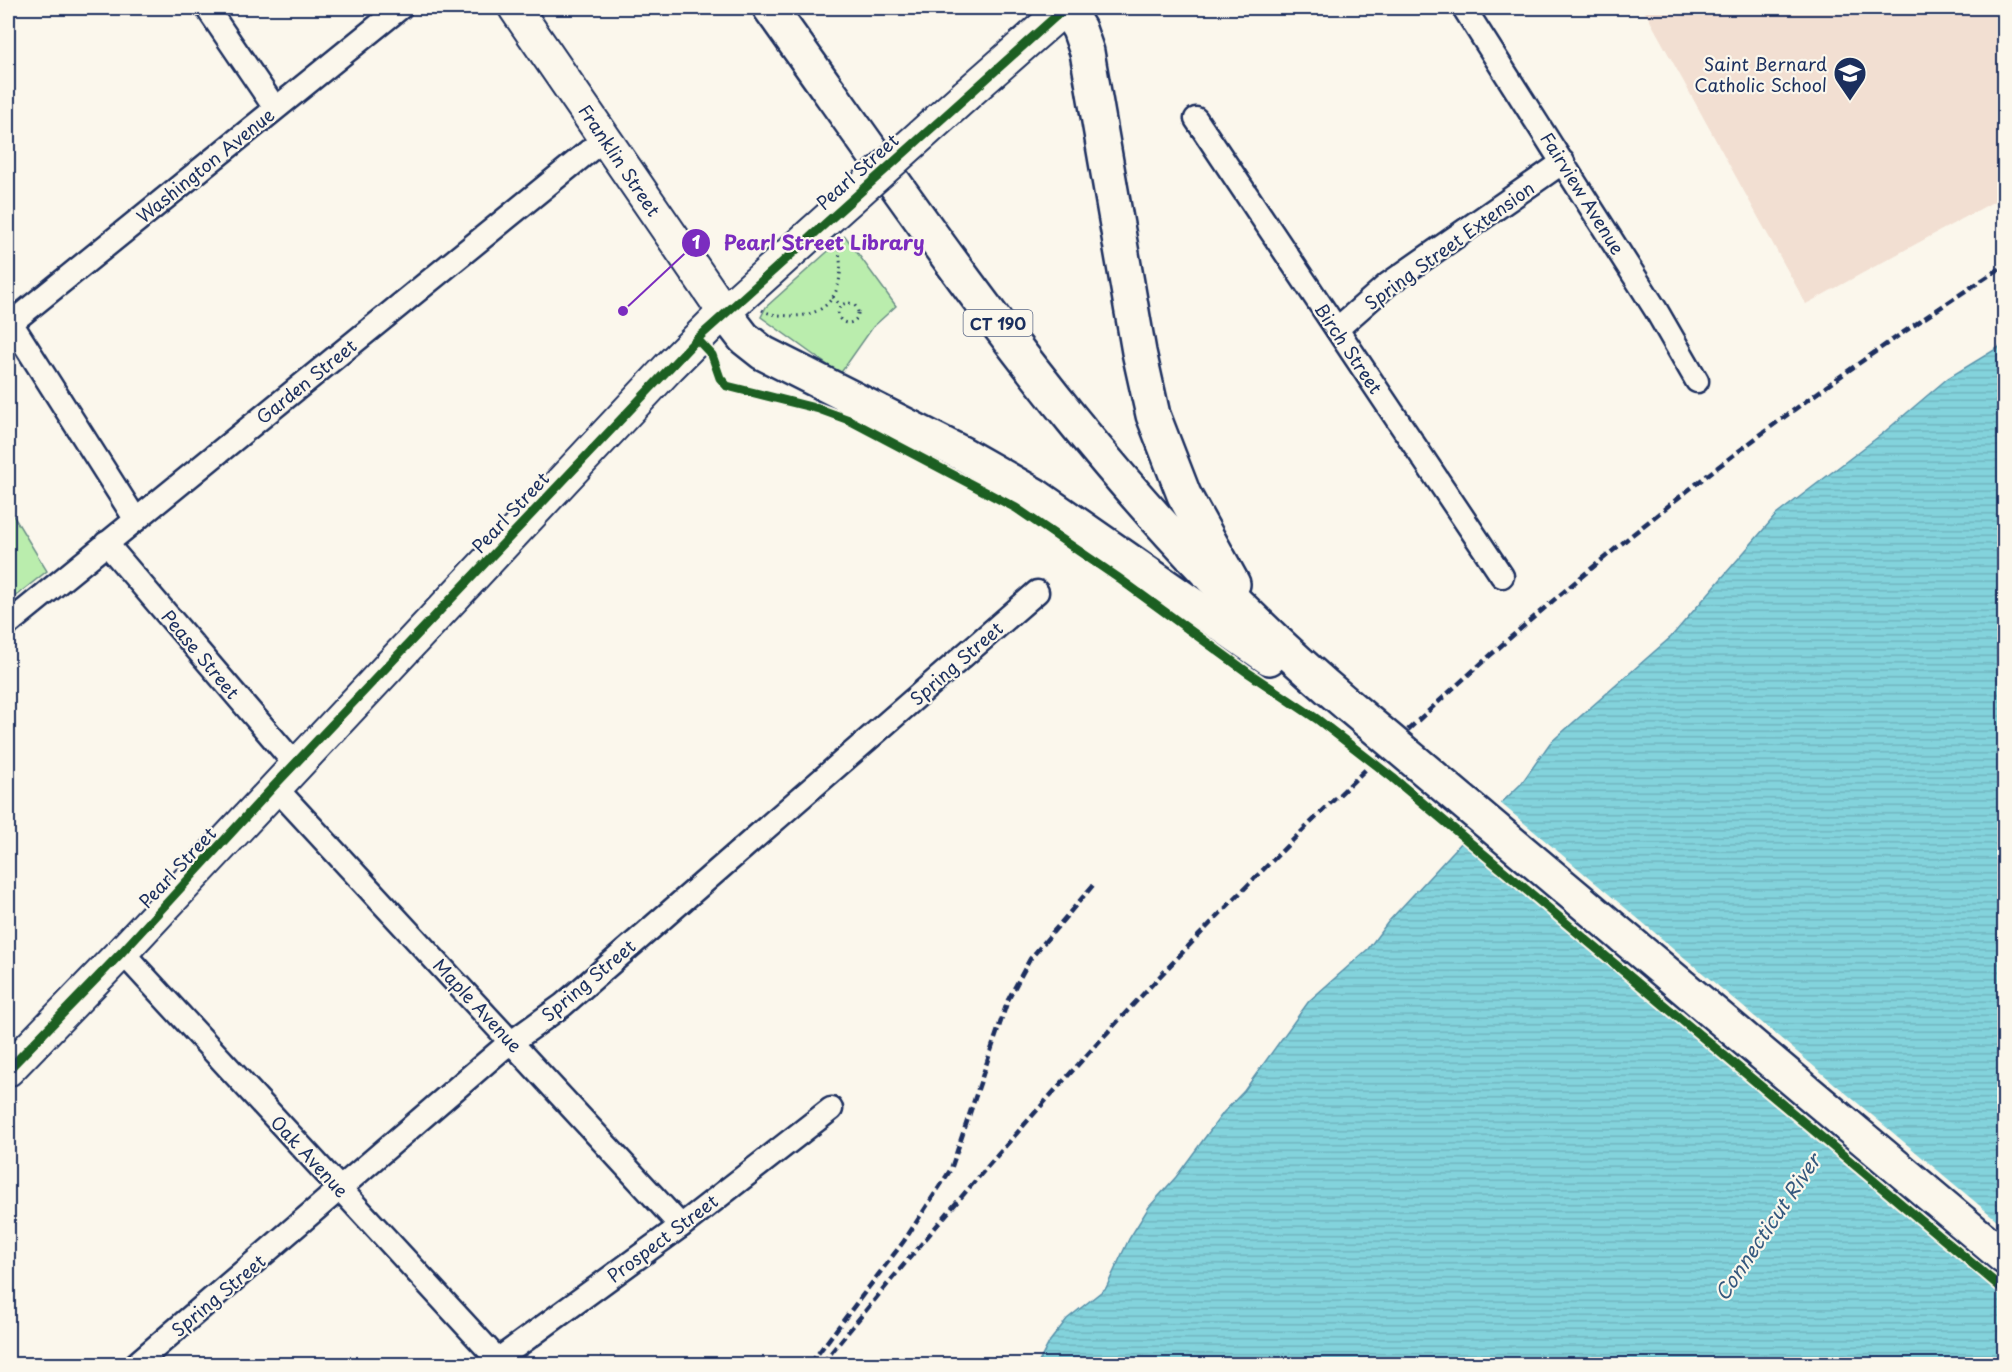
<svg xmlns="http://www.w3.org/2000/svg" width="2012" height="1372" font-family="'Playpen Sans',sans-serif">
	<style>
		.built { fill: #f2dfd2 }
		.green { fill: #baedad; stroke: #6a8e86; stroke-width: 1.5 }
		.water { fill: url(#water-rules); stroke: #5991aa; stroke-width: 1.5 }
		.pier { fill: #fbf7ec }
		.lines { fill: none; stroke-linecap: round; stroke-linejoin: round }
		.street-casing { stroke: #1b2f5e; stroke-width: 27 }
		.secondary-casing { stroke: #1b2f5e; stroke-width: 36 }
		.primary-casing { stroke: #1b2f5e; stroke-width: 38 }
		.path { stroke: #1b2f5e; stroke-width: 3; stroke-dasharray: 1.5 4.5; stroke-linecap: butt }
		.street { stroke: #fbf7ec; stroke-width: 22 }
		.secondary { stroke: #fbf7ec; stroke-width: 32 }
		.primary { stroke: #fbf7ec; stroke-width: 33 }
		.rail { stroke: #1b2f5e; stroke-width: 4.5; stroke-dasharray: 9 4.5; stroke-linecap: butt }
		.secondary-bridge-casing { stroke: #1b2f5e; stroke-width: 36; stroke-linecap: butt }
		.primary-bridge-casing { stroke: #1b2f5e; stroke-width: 38; stroke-linecap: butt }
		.secondary-bridge { stroke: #fbf7ec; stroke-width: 32 }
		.primary-bridge { stroke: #fbf7ec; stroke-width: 33 }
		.cycleway-casing { stroke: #fbf7ec; stroke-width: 13 }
		.cycleway { stroke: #1b5e20; stroke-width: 9 }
		.labels { text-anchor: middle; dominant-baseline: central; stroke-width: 4.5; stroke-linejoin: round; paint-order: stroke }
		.shield { fill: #fbf7ec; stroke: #5e6b89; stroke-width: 1.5 }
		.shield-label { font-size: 16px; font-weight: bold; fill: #1b2f5e }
		.poi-label { font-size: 18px; fill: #1b2f5e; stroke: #fbf7ec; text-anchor: end }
		.street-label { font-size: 18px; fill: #1b2f5e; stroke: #fbf7ec }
		.water-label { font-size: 20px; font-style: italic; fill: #35587e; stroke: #fbf7ec }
		.leader { fill: none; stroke: #7b2cbf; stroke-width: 2 }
		.callout-dot { fill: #7b2cbf; stroke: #fbf7ec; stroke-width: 2 }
		.mark-label { font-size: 18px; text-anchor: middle; font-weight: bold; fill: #fff }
		.callout-label { font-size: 20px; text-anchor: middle; font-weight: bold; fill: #7b2cbf; stroke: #fbf7ec; stroke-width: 4.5; stroke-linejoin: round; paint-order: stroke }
	</style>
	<defs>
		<pattern id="water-rules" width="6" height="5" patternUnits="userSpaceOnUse" patternTransform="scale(1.5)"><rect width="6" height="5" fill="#83d3dc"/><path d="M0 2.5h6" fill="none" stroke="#71b5bf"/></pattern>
	</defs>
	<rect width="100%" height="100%" fill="#fbf7ec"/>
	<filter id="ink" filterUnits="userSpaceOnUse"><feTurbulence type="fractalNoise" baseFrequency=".0167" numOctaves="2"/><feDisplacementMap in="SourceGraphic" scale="12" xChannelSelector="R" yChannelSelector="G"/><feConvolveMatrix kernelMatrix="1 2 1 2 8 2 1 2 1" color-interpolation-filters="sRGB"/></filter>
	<g filter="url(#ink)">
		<path class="built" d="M1643 8H2004V196L1806 304Z"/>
		<g class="green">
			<path d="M845 236 896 306 873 327 840 374 761 317 766 307Z"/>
			<path d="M8 507 47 571 8 602Z"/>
		</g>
		<path class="water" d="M2004 344V1364H1038L1050 1341 1067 1319 1106 1288 1129 1239 1149 1207 1176 1177 1223 1113 1244 1091 1309 1001 1368 949 1388 922 1476 827 1521 784 1550 743 1671 637 1776 515 1882 434 1948 378Z"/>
		<path class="pier" d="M1498 801 2004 1226V1296L1461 840Z"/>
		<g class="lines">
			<g class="street-casing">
				<g id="street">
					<path d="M207 8 275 108"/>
					<path d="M1464 8 1656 310 1697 381"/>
					<path d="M1196 119 1502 576"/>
					<path d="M8 318 136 520"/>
					<path d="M11 323 400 8"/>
					<path d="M1337 329 1388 284 1563 162"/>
					<path d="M106 543 295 764"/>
					<path d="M8 624 605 138"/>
					<path d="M274 786 681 1226"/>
					<path d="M122 952 498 1360"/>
					<path d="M136 1364 502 1049 563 1005 1037 592"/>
					<path d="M492 1364 681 1226 831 1109"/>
				</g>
			</g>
			<g class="secondary-casing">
				<g id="secondary">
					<path d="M515 8 724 312"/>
					<path d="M966 95 1065 8"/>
					<path d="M8 1070 122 952 669 367 724 312 850 199"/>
				</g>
			</g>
			<g class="primary-casing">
				<g id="primary">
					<path d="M770 8C946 254 1114 510 1348 705"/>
					<path d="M1066 8 1079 29 1087 52 1139 352 1153 415 1184 495 1233 584"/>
					<path d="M724 312 744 338 763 353 963 454 1035 495 1269 658"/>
					<path d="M1847 1125 2004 1257"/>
				</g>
			</g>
			<g class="path">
				<path d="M833 297 841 306"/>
				<circle cx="848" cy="313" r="10"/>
				<path d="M762 310C770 315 780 315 790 316 836 317 847 281 837 243"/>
			</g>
			<use href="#street" class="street"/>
			<use href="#secondary" class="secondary"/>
			<use href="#primary" class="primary"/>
			<g class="rail">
				<path d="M810 1364 904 1241 951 1169 1008 1000 1030 959 1094 884"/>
				<path d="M822 1364C1165 941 1543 560 2004 266"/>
			</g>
			<g class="secondary-bridge-casing">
				<path id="secondary-bridge" d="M850 199 966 95"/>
			</g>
			<g class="primary-bridge-casing">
				<path id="primary-bridge" d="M1348 705 1847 1125"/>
			</g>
			<use href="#secondary-bridge" class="secondary-bridge"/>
			<use href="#primary-bridge" class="primary-bridge"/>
			<g class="cycleway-casing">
				<g id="cycleway">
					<path d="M697 339 712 355 720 378 727 386 819 409 849 420 1016 508 1117 577 1247 672 1317 719 1393 778 2004 1290"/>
					<path d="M8 1070 122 952 274 786 697 339 1065 8"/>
				</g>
			</g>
			<use href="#cycleway" class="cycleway"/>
		</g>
	</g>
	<defs>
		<g id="school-pin" transform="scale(1.725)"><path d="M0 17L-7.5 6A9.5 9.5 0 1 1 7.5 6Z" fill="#1b2f5e" stroke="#fbf7ec"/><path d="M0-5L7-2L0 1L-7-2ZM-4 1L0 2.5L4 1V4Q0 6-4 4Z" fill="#fff"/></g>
	</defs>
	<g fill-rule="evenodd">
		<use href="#school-pin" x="1850" y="73"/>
	</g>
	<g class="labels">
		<rect class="shield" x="963.5" y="310" width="69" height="26" rx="4.5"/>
		<g class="shield-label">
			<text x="998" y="323">CT 190</text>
		</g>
		<g class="poi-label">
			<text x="1827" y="63">Saint Bernard<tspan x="1827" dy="21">Catholic School</tspan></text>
		</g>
		<g class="street-label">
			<text transform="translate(620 160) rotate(56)">Franklin Street</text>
			<text transform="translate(205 165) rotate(-39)">Washington Avenue</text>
			<text transform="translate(857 171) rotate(-42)">Pearl Street</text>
			<text transform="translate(1583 193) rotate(58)">Fairview Avenue</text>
			<text transform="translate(1449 245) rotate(-36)">Spring Street Extension</text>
			<text transform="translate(1349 348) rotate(56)">Birch Street</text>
			<text transform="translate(306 381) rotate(-39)">Garden Street</text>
			<text transform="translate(510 512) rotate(-47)">Pearl Street</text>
			<text transform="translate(201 654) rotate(50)">Pease Street</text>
			<text transform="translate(956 663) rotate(-41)">Spring Street</text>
			<text transform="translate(177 867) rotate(-47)">Pearl Street</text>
			<text transform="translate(588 980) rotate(-40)">Spring Street</text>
			<text transform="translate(478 1005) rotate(47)">Maple Avenue</text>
			<text transform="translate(310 1156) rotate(47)">Oak Avenue</text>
			<text transform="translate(662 1238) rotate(-37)">Prospect Street</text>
			<text transform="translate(218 1295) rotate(-40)">Spring Street</text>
		</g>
		<g class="water-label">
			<text transform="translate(1767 1227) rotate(-56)">Connecticut River</text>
		</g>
	</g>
	<path class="leader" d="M623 311L696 243"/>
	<g class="callout-dot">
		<circle cx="623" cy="311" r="6"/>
		<circle cx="696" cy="243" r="15"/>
	</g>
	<g class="mark-label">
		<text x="696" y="249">1</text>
	</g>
	<g class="callout-label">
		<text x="824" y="250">Pearl Street Library</text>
	</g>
	<rect width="2012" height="1372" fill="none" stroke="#fbf7ec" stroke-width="30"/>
	<rect x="15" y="15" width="1982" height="1342" fill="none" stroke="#1b2f5e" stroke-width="2" filter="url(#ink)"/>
</svg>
